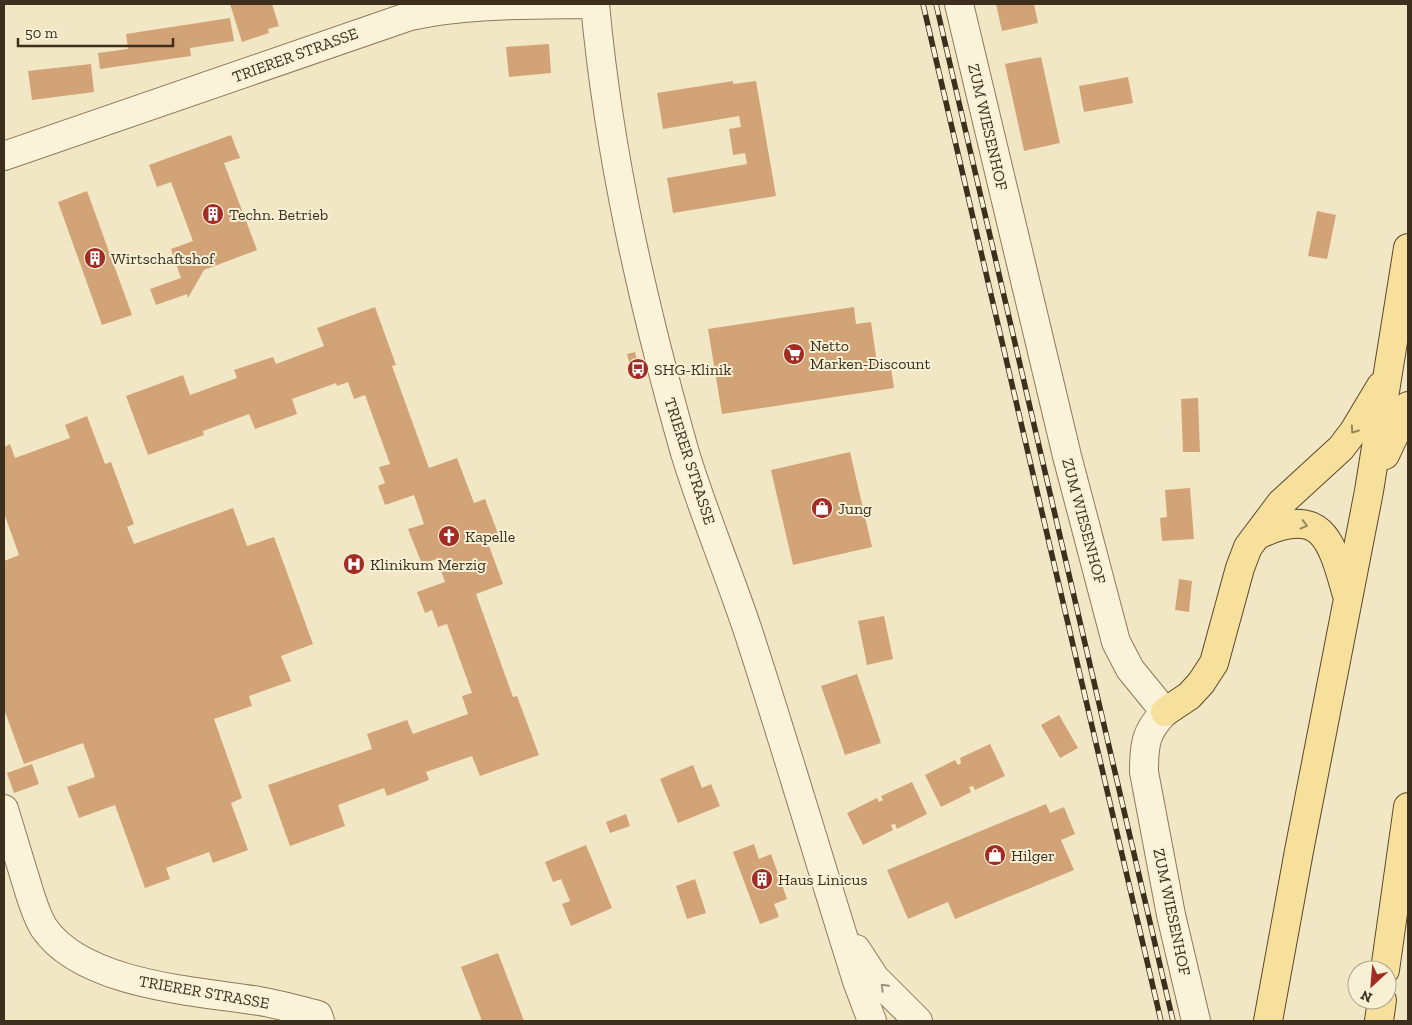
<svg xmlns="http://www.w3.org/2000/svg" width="1412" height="1025" font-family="'Zilla Slab',serif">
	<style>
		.building { fill: #d3a378 }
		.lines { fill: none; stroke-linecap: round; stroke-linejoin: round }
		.minor-casing { stroke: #8e7959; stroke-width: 30 }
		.major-casing { stroke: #5c462d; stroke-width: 30 }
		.minor { stroke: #fbf3d9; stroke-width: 28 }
		.major { stroke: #f7e09b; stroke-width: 28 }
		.rail-casing { stroke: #3d2f1e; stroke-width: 5.5 }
		.rail { stroke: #f8f0d5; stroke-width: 4; stroke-dasharray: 11; stroke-linecap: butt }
		.oneway { stroke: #9a885c }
		.oneway2 { stroke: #9c917c }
		.labels { text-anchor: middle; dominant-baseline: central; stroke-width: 4; stroke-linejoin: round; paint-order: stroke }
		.street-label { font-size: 16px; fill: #3d2f1e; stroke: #f8f0d5 }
		.poi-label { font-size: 16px; fill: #3d2f1e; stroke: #f8f0d5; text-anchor: start }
	</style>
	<rect width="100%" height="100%" fill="#f2e7c5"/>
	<g class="building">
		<path d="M230 4H272L279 26 268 29 269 33 242 42Z"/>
		<path d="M996 4H1034L1038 23 1002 31Z"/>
		<path d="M230 18 234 41 190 48 191 56 100 69 98 53 128 49 126 34Z"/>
		<path d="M549 44 551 73 509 77 506 47Z"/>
		<path d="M1041 57 1060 143 1024 151 1005 64Z"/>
		<path d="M91 64 94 92 32 100 28 71Z"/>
		<path d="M1128 77 1133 103 1084 112 1079 86Z"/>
		<path d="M733 81V84L756 81 776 196 673 213 667 178 747 164 745 153 733 155 729 129 741 127 739 116 663 129 657 93Z"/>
		<path d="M231 135 240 158 224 163 257 250 204 270 188 298 187 294 156 305 150 289 181 278 171 249 193 241 171 182 157 187 149 165Z"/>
		<path d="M87 191 132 315 102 325 58 202Z"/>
		<path d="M1317 211 1336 215 1327 259 1308 256Z"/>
		<path d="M375 307 396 365 392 366 429 468 457 458 474 503 485 499 500 539 488 543 503 584 476 594 513 697 517 696 539 755 480 776 472 756 426 772 429 780 387 796 384 788 338 805 345 826 290 846 268 785 372 749 367 734 407 720 413 734 468 714 462 696 472 693 447 624 438 627 432 610 425 613 417 592 445 582 437 559 422 564 408 529 424 524 414 495 385 505 378 486 385 483 379 467 390 464 365 395 354 399 348 382 337 386 336 383 292 399 297 414 255 429 249 414 203 431 204 435 148 455 126 396 183 375 190 395 237 378 234 370 273 357 276 364 324 346 317 328Z"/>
		<path d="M854 307 856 324 871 322 877 363 890 361 894 388 722 414 708 329Z"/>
		<path d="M635 352 638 364 630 366 627 354Z"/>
		<path d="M1198 398 1200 452H1183L1181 399Z"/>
		<path d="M87 416 105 464 111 462 134 524 127 527 134 544 233 508 247 546 274 537 313 644 281 656 291 681 249 696 252 706 214 719 242 798 231 803 248 850 213 863 209 852 166 868 170 879 145 888 115 805 79 818 67 787 95 777 83 743 24 764 4 709V561L19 555 4 513V447L10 444 15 458 70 438 65 425Z"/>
		<path d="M850 452 872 547 793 565 771 470Z"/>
		<path d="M1190 488 1194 539 1162 541 1160 518 1167 517 1165 490Z"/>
		<path d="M1179 579 1192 581 1189 612 1175 610Z"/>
		<path d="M884 616 893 659 867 665 858 621Z"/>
		<path d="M857 674 881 743 845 755 821 686Z"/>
		<path d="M1059 715 1078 748 1060 758 1041 725Z"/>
		<path d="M990 744 1005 776 975 790 973 786 969 787 971 792 941 807 925 775 955 760 958 765 961 763 960 758Z"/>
		<path d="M32 764 39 784 14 793 7 773Z"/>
		<path d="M693 765 702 788 711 784 720 806 678 823 660 779Z"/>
		<path d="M912 782 927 814 897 829 895 824 891 825 893 830 863 845 847 813 877 798 879 802 883 800 881 796Z"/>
		<path d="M1046 804 1050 813 1064 807 1075 834 1061 840 1074 870 955 919 948 902 908 919 887 870Z"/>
		<path d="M626 814 630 826 610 833 606 822Z"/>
		<path d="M754 844 759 859 771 854 787 899 774 904 779 917 760 924 733 852Z"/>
		<path d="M586 845 612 908 571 926 562 904 570 901 561 879 553 882 545 862Z"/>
		<path d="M695 879 706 913 687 919 676 886Z"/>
		<path d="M498 953 524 1021H482L461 967Z"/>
	</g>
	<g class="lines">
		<g class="minor-casing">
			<g id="minor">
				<path d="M595 4C609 157 643 305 685 453 703 512 728 571 748 631 786 747 820 864 857 981L872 1021"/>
				<path d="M959 4 1067 456 1116 642 1130 669 1165 712C1145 731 1144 746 1144 772L1171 915 1196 1021"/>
				<path d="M4 156 410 16C471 3 533 5 595 4"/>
				<path d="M4 809C11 832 18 855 25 878 30 894 35 914 44 928 83 985 196 991 259 1001 278 1004 298 1010 318 1015L320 1021"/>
				<path d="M856 949 875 978 918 1021"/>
			</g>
		</g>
		<g class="major-casing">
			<g id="major">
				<path d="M1385 455 1408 406"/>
				<path d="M1258 535C1321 505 1331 538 1346 592"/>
				<path d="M1165 712 1189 696 1201 683 1214 663 1240 568 1248 547 1281 503 1341 448 1354 431 1381 386"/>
				<path d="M1385 970 1408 807"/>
				<path d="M1268 1021 1299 851 1369 491 1408 248"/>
				<path d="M1379 1021 1382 1000"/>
			</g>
		</g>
		<use href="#minor" class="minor"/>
		<use href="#major" class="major"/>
		<g class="rail-casing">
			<g id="rail">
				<path d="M923 4 1161 1021"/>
				<path d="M936 4 1173 1021"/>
			</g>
		</g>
		<use href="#rail" class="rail"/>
	</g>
	<defs><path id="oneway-chevron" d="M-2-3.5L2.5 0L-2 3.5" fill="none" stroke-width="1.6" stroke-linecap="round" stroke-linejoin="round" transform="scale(1.25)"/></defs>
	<g class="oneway">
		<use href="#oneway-chevron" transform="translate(1354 430) rotate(125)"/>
		<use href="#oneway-chevron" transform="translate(1304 525) rotate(15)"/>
	</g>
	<use class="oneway2" href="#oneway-chevron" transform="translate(884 987) rotate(-134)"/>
	<defs>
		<g id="building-disc" transform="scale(1.125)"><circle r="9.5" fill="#a22b24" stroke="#f8f0d5"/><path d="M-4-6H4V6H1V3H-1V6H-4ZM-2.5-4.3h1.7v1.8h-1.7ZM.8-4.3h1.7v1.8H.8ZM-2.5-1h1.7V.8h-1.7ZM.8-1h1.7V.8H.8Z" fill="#fff"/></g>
		<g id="supermarket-disc" transform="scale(1.125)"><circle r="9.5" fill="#a22b24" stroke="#f8f0d5"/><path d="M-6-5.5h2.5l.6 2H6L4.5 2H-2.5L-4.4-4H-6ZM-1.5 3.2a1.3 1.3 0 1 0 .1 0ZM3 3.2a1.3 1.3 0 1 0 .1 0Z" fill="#fff"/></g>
		<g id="bus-disc" transform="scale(1.125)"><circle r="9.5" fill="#a22b24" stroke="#f8f0d5"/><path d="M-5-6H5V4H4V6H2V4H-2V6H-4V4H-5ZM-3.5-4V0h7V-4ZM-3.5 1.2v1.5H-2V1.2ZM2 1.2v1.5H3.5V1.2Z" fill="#fff"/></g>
		<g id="shop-disc" transform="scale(1.125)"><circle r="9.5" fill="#a22b24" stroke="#f8f0d5"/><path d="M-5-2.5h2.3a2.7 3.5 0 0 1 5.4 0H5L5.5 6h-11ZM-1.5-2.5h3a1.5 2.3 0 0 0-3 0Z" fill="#fff"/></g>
		<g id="church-disc" transform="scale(1.125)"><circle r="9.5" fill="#a22b24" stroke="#f8f0d5"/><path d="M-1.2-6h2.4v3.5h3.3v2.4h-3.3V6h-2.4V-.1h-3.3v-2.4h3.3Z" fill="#fff"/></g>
		<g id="hospital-disc" transform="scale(1.125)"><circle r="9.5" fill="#a22b24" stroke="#f8f0d5"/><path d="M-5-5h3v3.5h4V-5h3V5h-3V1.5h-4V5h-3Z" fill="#fff"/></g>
	</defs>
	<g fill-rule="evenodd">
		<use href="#building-disc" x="213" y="214"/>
		<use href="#building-disc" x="95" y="258"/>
		<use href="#supermarket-disc" x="794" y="354"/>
		<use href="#bus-disc" x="638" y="369"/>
		<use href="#shop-disc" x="822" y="508"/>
		<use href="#church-disc" x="449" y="536"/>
		<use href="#hospital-disc" x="354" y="564"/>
		<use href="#shop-disc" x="995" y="855"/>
		<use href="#building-disc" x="762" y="879"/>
	</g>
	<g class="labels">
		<g class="street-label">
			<text transform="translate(295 55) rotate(-20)">TRIERER STRASSE</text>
			<text transform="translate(988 127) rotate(77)">ZUM WIESENHOF</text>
			<text transform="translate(690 461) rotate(72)">TRIERER STRASSE</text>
			<text transform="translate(1084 521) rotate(75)">ZUM WIESENHOF</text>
			<text transform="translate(1172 912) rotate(78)">ZUM WIESENHOF</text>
			<text transform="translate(204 992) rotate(10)">TRIERER STRASSE</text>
		</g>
		<g class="poi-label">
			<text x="229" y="214">Techn. Betrieb</text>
			<text x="111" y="258">Wirtschaftshof</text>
			<text x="810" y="345">Netto<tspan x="810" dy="18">Marken-Discount</tspan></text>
			<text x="654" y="369">SHG-Klinik</text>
			<text x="838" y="508">Jung</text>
			<text x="465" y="536">Kapelle</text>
			<text x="370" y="564">Klinikum Merzig</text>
			<text x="1011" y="855">Hilger</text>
			<text x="778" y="879">Haus Linicus</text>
		</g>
	</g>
	<rect width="1412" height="1025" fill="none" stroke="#3d2f1e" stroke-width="10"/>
	<g transform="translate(1372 985) rotate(206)"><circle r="24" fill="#f8f0d5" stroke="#ada38c"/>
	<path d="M0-4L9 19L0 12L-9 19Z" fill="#a22b24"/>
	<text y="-8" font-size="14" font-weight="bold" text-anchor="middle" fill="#3d2f1e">N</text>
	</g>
	<path d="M18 38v8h155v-8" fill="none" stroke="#3d2f1e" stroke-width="2.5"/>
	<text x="25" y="38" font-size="15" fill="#3d2f1e" stroke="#f8f0d5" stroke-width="4" paint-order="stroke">50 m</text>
</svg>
